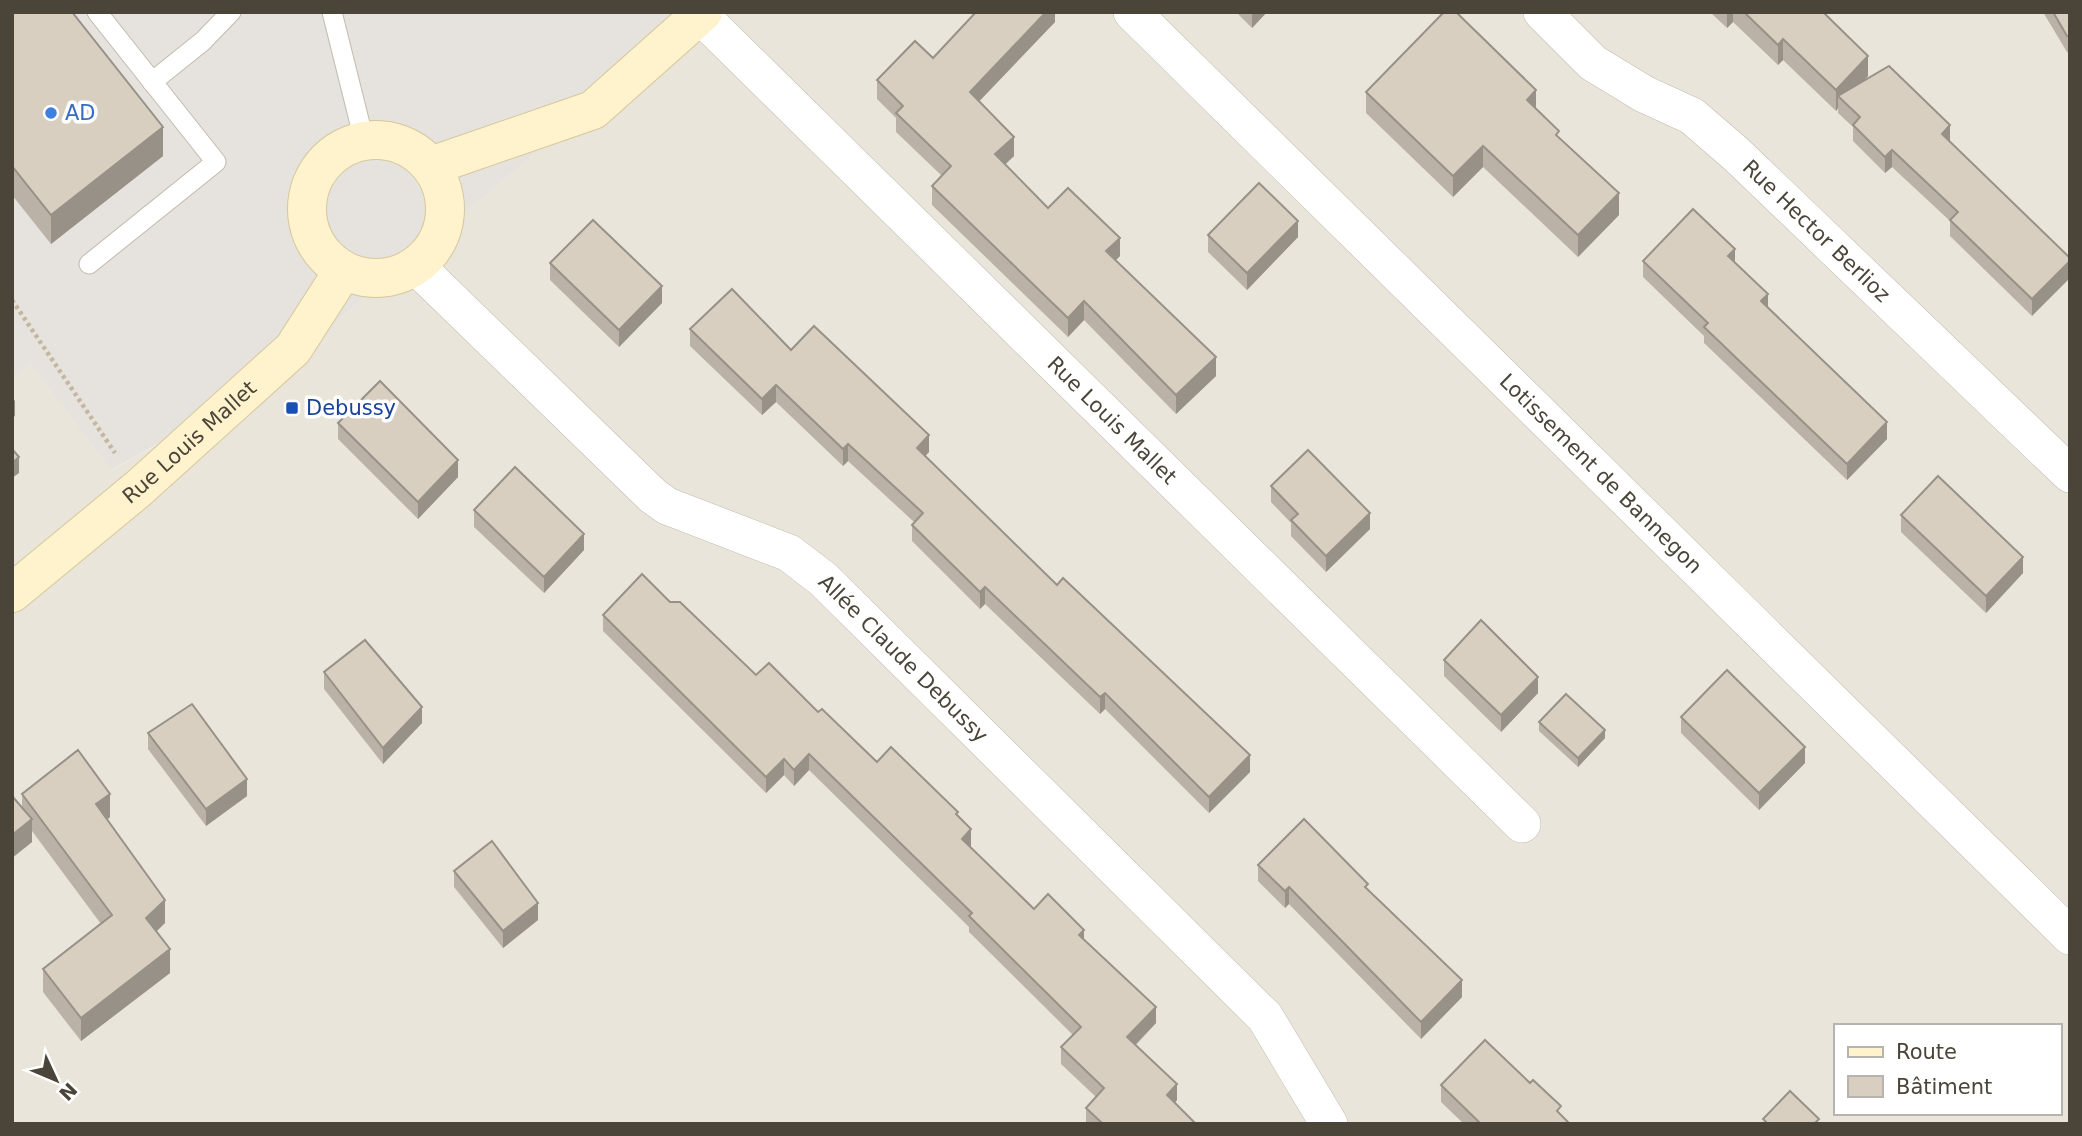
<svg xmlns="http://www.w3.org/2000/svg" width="2082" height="1136" font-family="'DejaVu Sans',sans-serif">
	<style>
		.residential { fill: #eae5da; fill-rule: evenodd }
		.industrial { fill: #e6e2dd }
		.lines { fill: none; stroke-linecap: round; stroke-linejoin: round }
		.lane-casing { stroke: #c2bbae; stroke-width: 21 }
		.street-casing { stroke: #c2bbae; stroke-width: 38 }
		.secondary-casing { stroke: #d6c79b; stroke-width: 40 }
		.path { stroke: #c4b79f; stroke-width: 4.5; stroke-dasharray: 3.5 3.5; stroke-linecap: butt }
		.lane { stroke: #fff; stroke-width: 19 }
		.street { stroke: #fff; stroke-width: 37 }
		.secondary { stroke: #fff3cd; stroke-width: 38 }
		.wall { fill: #bab2a6 }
		.shaded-wall { fill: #979187 }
		.building { fill: #d8cfc1; stroke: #979187; stroke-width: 2 }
		.shop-dot { fill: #3f7fe0; stroke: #fff; stroke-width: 2.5 }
		.transit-dot { fill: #1a4fb4; stroke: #fff; stroke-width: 2.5 }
		.labels { text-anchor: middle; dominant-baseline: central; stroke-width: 7; stroke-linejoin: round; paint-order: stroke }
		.shop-label { font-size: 21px; fill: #366cbe; stroke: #fff; text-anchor: start }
		.street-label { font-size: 21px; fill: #4b4439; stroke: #fff }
		.transit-label { font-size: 21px; fill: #164399; stroke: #fff; text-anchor: start }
	</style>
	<rect width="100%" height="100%" fill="#f6f3ec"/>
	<path class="residential" d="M703 12H2070V1124H12V377L30 362 113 470 267 380ZM1835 1026H2059V1113H1835Z"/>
	<path class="industrial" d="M12 12H703L267 380 112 470 30 363 12 377Z"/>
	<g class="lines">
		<g class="lane-casing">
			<g id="lane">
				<path d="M332 12 364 140"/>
				<path d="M152 82 203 41 231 12"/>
				<path d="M89 264 216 162 97 12"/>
			</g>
		</g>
		<g class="street-casing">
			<g id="street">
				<path id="s1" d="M1132 12 2070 936"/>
				<path id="s2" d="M1542 12 1593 63 1644 94 1692 116 1736 154 2070 474"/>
				<path id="s3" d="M700 15 1522 824"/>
				<path id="s4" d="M416 266 653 496 667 506 789 553 823 579 1265 1017 1329 1124"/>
			</g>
		</g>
		<g class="secondary-casing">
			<g id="secondary">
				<circle cx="376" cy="209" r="69"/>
				<path d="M431 166 593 110 703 12"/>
				<path id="s5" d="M12 593 138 489 293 349 343 271"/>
			</g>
		</g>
		<path class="path" d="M12 300 115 453"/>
		<use href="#lane" class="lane"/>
		<use href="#street" class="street"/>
		<use href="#secondary" class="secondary"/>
	</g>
	<g class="wall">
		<path d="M12 12 163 156 51 244 12 195Z"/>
		<path d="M1055 12V22L979 101 1014 156 1005 165 1048 208 1120 256 1116 260 1216 376 1176 414 1084 320 1068 337 932 205V186L942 176 896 132V118L877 99V80L933 58Z"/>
		<path d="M1236 12H1267L1252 28Z"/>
		<path d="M1710 12H1823L1868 76 1865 80 1950 142 2070 258 2032 316 1950 236V221L1892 167 1885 173 1853 141V127L1838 113V108L1836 111 1783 60 1778 65 1733 22 1727 28Z"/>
		<path d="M2043 12H2070V54L2067 52Z"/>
		<path d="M1366 92 1536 110 1619 215 1578 257 1483 167 1453 197 1366 113Z"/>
		<path d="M1208 235 1298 237 1247 290 1208 252Z"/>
		<path d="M1643 261 1735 262 1768 308 1887 439 1847 480 1704 343V336L1643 277Z"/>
		<path d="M550 263 662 303 619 347 550 280Z"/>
		<path d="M690 329 791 350 929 452 925 456 1250 772 1209 813 1105 709 1100 714 985 604 980 609 912 541V525L914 522 848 461 843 466 776 402 762 415 690 346Z"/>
		<path d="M338 423 458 477 418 519 338 439Z"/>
		<path d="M1271 486 1370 529 1326 572 1291 536V523L1271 502Z"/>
		<path d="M474 510 584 550 544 593 474 527Z"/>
		<path d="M1901 515 2023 573 1986 613 1901 532Z"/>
		<path d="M670 602 756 675 818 712 877 762 958 815 971 846 970 847 1034 909 1084 939 1156 1023 1136 1045 1177 1100 1175 1103 1196 1124H1086V1108L1096 1097 1061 1064V1047L1073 1035 969 932V927L809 770 794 786 784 775 766 793 603 631V615Z"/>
		<path d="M1444 660 1538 693 1501 732 1444 676Z"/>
		<path d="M324 672 422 723 383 764 324 689Z"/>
		<path d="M1681 717 1805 763 1759 810 1681 733Z"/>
		<path d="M1539 722 1605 738 1578 767 1539 731Z"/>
		<path d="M148 733 247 796 206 826 148 749Z"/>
		<path d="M22 794 110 817 107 820 165 923 156 931 170 973 81 1041 43 992V969L101 924 32 831V842L12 858V796L22 807Z"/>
		<path d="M1258 865 1368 889 1462 997 1421 1039 1289 904 1285 908 1258 881Z"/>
		<path d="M454 871 538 920 503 948 454 887Z"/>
		<path d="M1441 1085 1561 1115 1570 1124H1464L1441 1102Z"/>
	</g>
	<g class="shaded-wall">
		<path d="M1046 12H1055V22L970 111V92Z"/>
		<path d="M1252 12H1267L1252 28Z"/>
		<path d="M1727 12H1733V22L1727 28Z"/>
		<path d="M1783 39V60L1778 65V45Z"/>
		<path d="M1868 56V76L1844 102 1838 96V108L1836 111V90Z"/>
		<path d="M1536 90V111L1527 100Z"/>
		<path d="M1950 125V142L1942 134Z"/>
		<path d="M163 127V156L51 244V215Z"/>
		<path d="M1014 137V156L995 173V154Z"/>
		<path d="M1483 146V167L1453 197V176Z"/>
		<path d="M1892 150V167L1885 173V157Z"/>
		<path d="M1619 193V215L1578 257V235Z"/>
		<path d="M1298 221V237L1247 290V273Z"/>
		<path d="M1120 238V256L1106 270V251Z"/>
		<path d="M1735 249V265L1728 256Z"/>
		<path d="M2070 261V278L2032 316V299Z"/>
		<path d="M662 286V303L619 347V330Z"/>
		<path d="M1768 294V311L1761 301Z"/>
		<path d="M1084 301V320L1068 337V318Z"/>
		<path d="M1216 357V376L1176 414V395Z"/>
		<path d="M776 385V402L762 415V399Z"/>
		<path d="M15 400V416L12 418V402Z"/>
		<path d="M1887 422V439L1847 480V464Z"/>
		<path d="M929 435V452L917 465V448Z"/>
		<path d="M848 444V461L843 466V449Z"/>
		<path d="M19 457V473L12 478V463Z"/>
		<path d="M458 460V477L418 519V502Z"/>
		<path d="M1370 513V529L1326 572V556Z"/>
		<path d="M584 534V550L544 593V577Z"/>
		<path d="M2023 557V573L1986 613V596Z"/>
		<path d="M985 587V604L980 609V592Z"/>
		<path d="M1538 677V693L1501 732V715Z"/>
		<path d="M1105 693V709L1100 714V697Z"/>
		<path d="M422 707V723L383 764V748Z"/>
		<path d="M1605 730V738L1578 767V758Z"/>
		<path d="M1805 747V763L1759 810V793Z"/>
		<path d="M809 754V770L794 786V770Z"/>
		<path d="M1250 755V772L1209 813V797Z"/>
		<path d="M784 759V775L766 793V777Z"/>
		<path d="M247 779V796L206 826V809Z"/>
		<path d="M110 794V817L96 828V804Z"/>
		<path d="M32 819V842L12 858V835Z"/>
		<path d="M971 829V846L962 855V839Z"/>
		<path d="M1289 887V904L1285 908V891Z"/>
		<path d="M165 900V923L146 942V918Z"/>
		<path d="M538 903V920L503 948V931Z"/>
		<path d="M1084 930V946L1079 935Z"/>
		<path d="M170 949V973L81 1041V1018Z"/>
		<path d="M1462 980V997L1421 1039V1022Z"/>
		<path d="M1156 1007V1023L1127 1053V1037Z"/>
		<path d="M1177 1084V1100L1167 1111V1095Z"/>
	</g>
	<g class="building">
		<path d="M12 12H72L163 127 51 215 12 166Z"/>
		<path d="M976 12H1046L970 92 1014 137 995 154 1048 208 1068 188 1120 238 1106 251 1216 357 1176 395 1084 301 1068 318 932 186 951 166 896 113 903 106 877 80 915 41 933 58Z"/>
		<path d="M1444 12H1456L1536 90 1527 100 1559 131 1556 135 1619 193 1578 235 1483 146 1453 176 1366 92Z"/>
		<path d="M1744 12H1823L1868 56 1836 90 1783 39 1778 45Z"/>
		<path d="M2053 12H2070V37L2067 36Z"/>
		<path d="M1889 66 1950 125 1942 134 2070 258V261L2032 299 1950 220 1958 212 1892 150 1885 157 1853 125 1860 117 1838 96Z"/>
		<path d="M1259 183 1298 221 1247 273 1208 235Z"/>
		<path d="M1693 209 1735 249 1728 256 1768 294 1761 301 1887 422 1847 464 1704 327 1708 323 1643 261Z"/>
		<path d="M593 220 662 286 619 330 550 263Z"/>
		<path d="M732 289 791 350 814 326 929 435 917 448 1057 585 1063 578 1250 755 1209 797 1105 693 1100 697 985 587 980 592 912 525 923 513 848 444 843 449 776 385 762 399 690 329Z"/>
		<path d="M380 381 458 460 418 502 338 423Z"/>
		<path d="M12 449 19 457 12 463Z"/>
		<path d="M1308 450 1370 513 1326 556 1291 520 1298 514 1271 486Z"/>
		<path d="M515 467 584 534 544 577 474 510Z"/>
		<path d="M1938 476 2023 557 1986 596 1901 515Z"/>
		<path d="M642 574 670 602H680L756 675 769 663 818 712 822 709 877 762 891 747 958 812 956 814 971 829 962 839 1034 909 1048 894 1084 930 1079 935 1156 1007 1127 1037 1177 1084 1167 1095 1196 1124H1103L1086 1108 1104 1088 1061 1047 1081 1027 969 916 972 913 809 754 794 770 784 759 766 777 603 615Z"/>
		<path d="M1481 620 1538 677 1501 715 1444 660Z"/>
		<path d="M365 640 422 707 383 748 324 672Z"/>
		<path d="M1727 670 1805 747 1759 793 1681 717Z"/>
		<path d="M1566 694 1605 730 1578 758 1539 722Z"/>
		<path d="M192 704 247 779 206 809 148 733Z"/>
		<path d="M78 750 110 794 96 804 165 900 146 918 170 949 81 1018 43 969 112 915 22 794Z"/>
		<path d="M12 796 32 819 12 835Z"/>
		<path d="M1304 819 1368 884 1365 887 1462 980 1421 1022 1289 887 1285 891 1258 865Z"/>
		<path d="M492 841 538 903 503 931 454 871Z"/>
		<path d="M1485 1040 1530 1083 1533 1080 1561 1106 1557 1111 1570 1124H1481L1441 1085Z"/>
		<path d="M1790 1091 1819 1119 1814 1124H1768L1763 1119Z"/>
	</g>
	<circle class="shop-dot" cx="51" cy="113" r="7"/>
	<rect class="transit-dot" x="285" y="401" width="14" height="14" rx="3.5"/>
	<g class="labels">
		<g class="shop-label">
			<text x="65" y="113">AD</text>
		</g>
		<g class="street-label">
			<text stroke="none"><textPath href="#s2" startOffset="354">Rue Hector Berlioz</textPath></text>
			<text stroke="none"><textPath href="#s3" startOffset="578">Rue Louis Mallet</textPath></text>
			<text stroke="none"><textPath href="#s5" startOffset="233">Rue Louis Mallet</textPath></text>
			<text stroke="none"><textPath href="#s1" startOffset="658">Lotissement de Bannegon</textPath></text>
			<text stroke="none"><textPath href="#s4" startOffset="634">Allée Claude Debussy</textPath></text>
		</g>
		<g class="transit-label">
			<text x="306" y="408">Debussy</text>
		</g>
	</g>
	<rect width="2082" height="1136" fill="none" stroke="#4b4439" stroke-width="28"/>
	<rect x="1834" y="1024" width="228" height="91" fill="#ffffff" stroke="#b7b4b0" stroke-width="2"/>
	<rect x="1848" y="1047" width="35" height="10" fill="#fff3cd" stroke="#b7b4b0" stroke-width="2"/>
	<text x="1896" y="1059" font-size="21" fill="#4b4439">Route</text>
	<rect x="1848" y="1076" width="35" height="21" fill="#d8cfc1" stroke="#b7b4b0" stroke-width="2"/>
	<text x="1896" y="1094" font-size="21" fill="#4b4439">Bâtiment</text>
	<g transform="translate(56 1080) rotate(134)" stroke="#ffffff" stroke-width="5" paint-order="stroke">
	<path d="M0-5L12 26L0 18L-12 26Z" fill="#4b4439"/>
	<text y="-10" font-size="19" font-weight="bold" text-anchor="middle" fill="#4b4439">N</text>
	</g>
</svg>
